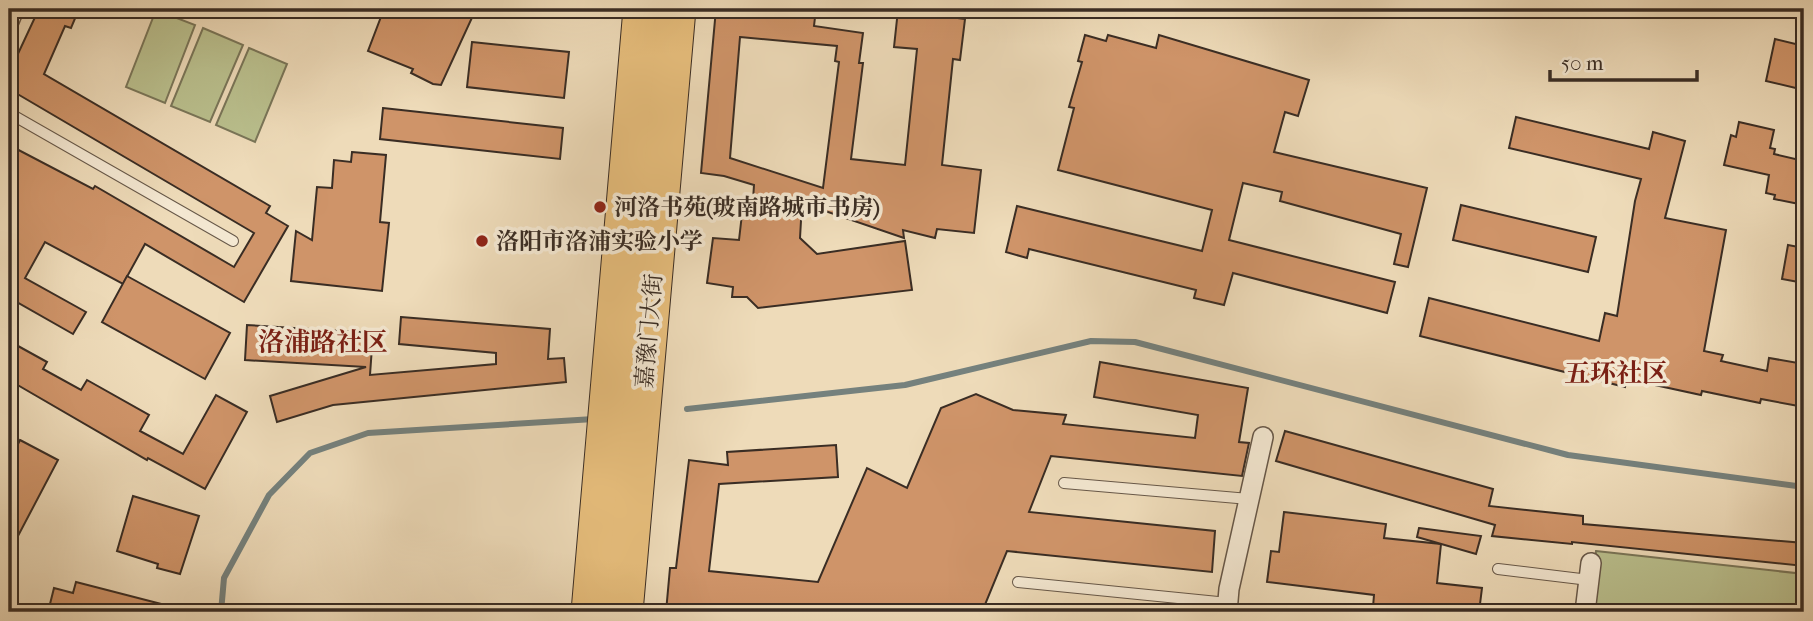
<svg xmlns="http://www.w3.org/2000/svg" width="1813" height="621" font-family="'IM FELL French Canon','Noto Serif SC',serif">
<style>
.green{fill:#bac08e;stroke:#7a7659;stroke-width:2}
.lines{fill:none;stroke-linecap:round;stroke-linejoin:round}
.stream{stroke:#75817d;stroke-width:6}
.building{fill:#cf9469;stroke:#3a2d24;stroke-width:2;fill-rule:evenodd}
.lane-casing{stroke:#675849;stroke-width:12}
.street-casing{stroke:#675849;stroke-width:22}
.highway-casing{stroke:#3a2d24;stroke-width:39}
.lane{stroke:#f4e8d2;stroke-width:10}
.street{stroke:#f4e8d2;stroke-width:19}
.highway{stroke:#e7be7c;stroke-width:37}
.poi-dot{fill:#8f2418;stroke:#f4e8d2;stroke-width:2.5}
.labels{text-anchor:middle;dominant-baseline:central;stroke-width:7;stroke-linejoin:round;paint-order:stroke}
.poi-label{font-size:23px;font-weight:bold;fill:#3a2d24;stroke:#f4e8d2;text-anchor:start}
.street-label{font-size:23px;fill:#3a2d24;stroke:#f4e8d2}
.quarter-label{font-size:26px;font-weight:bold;fill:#7a1f14;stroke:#f4e8d2}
</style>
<rect width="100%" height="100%" fill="#eedbb9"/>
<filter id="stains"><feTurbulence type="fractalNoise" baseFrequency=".00286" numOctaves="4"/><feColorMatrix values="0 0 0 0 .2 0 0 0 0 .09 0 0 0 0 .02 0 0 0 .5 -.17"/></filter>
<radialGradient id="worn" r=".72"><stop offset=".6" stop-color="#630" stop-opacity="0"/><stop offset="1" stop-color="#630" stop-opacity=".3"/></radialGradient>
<g class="green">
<polygon points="156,10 195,25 165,103 126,87"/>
<polygon points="203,28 243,45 210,122 171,106"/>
<polygon points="249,48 287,64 255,142 216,125"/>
<polygon points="1596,551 1804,574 1800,612 1589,612"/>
</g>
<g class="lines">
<g class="stream">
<polyline points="687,409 905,385 1091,341 1135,342 1568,455 1804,487"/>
<polyline points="221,612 224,578 269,495 310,453 368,433 594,419"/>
</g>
</g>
<g class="building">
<polygon points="27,9 79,9 71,28 65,26 44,74 270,206 266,213 288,226 244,302 145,244 123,284 45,242 25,278 86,312 73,334 13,300 9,308 9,145 93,189 95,186 234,267 254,233 9,89 9,73 37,13"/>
<polygon points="384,9 476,9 441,85 433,84 411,73 413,69 368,51"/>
<path d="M716 9H816L814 26 863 33 859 63H863L851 159 905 165 917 49 894 47 898 10 965 19 960 60 953 59 942 165 981 170 974 233 937 229 935 238 903 230 904 238 802 203 800 238 817 254 905 241 912 290 758 308 747 297H732L733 287 707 283 713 238 739 240 742 214 752 215 754 185 724 176 701 173ZM740 37 837 46 835 61 839 62 823 188 730 158Z"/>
<polygon points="1085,35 1106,41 1108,35 1156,48 1159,35 1309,80 1298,116 1285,112 1274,152 1427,188 1408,267 1394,264 1401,234 1280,201 1282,192 1243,183 1229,240 1395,282 1387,313 1233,273 1224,305 1194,298 1196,290 1029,249 1027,258 1006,252 1017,206 1202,251 1212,210 1058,170 1074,108 1069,107 1082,62 1078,61"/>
<polygon points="1775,39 1804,46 1804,90 1766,81"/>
<polygon points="472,42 569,52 564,98 467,87"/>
<polygon points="383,108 563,128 560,159 380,139"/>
<polygon points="1516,117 1649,149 1653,132 1685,141 1665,218 1726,230 1704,351 1723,355 1721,361 1767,371 1769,358 1804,364 1804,407 1761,399 1760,403 1702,391 1701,395 1627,379 1625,387 1420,336 1429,298 1599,341 1605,313 1617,316 1635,201 1641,179 1509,148"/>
<polygon points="1739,122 1774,130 1770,148 1775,149 1774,154 1804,161 1804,205 1774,199 1775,195 1766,193 1769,175 1724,165 1731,135 1736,137"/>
<polygon points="352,152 386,155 380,222 389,223 382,291 291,281 296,231 312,240 317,187 332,188 334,160 351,162"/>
<polygon points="1461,205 1596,237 1588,272 1453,240"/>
<polygon points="1788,245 1804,248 1804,283 1782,279"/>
<polygon points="127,276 230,333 205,379 102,322"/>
<polygon points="401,317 550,329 548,359 564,358 566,382 333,405 277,422 270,396 366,367 245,360 247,325 373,333 370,375 496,364 496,353 399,344"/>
<polygon points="9,341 47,362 43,369 81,390 87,380 149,415 140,431 183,454 216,395 247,412 205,489 148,458 147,460 9,380"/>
<polygon points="1100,362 1248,388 1239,442 1249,443 1242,476 1051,456 1029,512 1215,531 1212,572 1007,551 982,612 782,612 782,609 731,604 730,612 666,612 670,568 676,568 689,460 728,465 727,452 836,445 838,477 719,484 709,571 818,582 867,468 907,488 941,408 976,394 1013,410 1066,415 1063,424 1195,438 1198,415 1094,397"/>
<polygon points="1285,431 1493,489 1489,506 1583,516 1583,524 1804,543 1804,566 1572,542 1572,544 1492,536 1495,525 1276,461"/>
<polygon points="20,440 58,460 9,553 9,462"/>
<polygon points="133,496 199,516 180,574 157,568 158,564 117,551"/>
<polygon points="1284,512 1386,524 1384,538 1441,544 1437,583 1482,588 1479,612 1421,612 1373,607 1374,595 1267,582 1271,551 1279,552"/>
<polygon points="1419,528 1481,536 1476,554 1417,537"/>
<polygon points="76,582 173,607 172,612 48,612 54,588 73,593"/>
</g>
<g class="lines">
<g class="lane-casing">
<g id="lane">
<polyline points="9,113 233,241"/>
<polyline points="1064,483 1249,499"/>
<polyline points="1498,569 1589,580"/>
<polyline points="1018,582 1228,603"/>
</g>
</g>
<g class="street-casing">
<g id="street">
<polyline points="9,21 14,9"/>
<polyline points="1227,612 1229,589 1263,437"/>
<polyline points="1585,612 1591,563"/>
</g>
</g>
<g class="highway-casing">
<g id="highway">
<polyline points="590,612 642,9"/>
<polyline points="624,612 677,9"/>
</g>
</g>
<use href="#lane" class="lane"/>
<use href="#street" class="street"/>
<use href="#highway" class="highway"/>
</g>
<g class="poi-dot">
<circle cx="600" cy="207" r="7"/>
<circle cx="482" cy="241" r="7"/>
</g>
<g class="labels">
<g class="poi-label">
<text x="614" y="207">河洛书苑(玻南路城市书房)</text>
<text x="496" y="241">洛阳市洛浦实验小学</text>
</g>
<g class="street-label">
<text transform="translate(649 331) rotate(-85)">嘉豫门大街</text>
</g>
<g class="quarter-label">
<text x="323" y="342">洛浦路社区</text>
<text x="1616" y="373">五环社区</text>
</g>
</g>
<rect width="1813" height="621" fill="none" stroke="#eedbb9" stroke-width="35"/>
<rect x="10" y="10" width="1792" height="600" fill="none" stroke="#3a2d24" stroke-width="3.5"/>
<rect x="18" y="18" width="1778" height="586" fill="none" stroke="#3a2d24" stroke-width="2"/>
<path d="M1550 70v10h147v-10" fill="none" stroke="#3a2d24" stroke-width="3.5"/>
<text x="1561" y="70" font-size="21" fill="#3a2d24" stroke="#f4e8d2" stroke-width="5" paint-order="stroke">50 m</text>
<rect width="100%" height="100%" filter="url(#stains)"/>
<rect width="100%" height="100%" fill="url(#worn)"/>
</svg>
